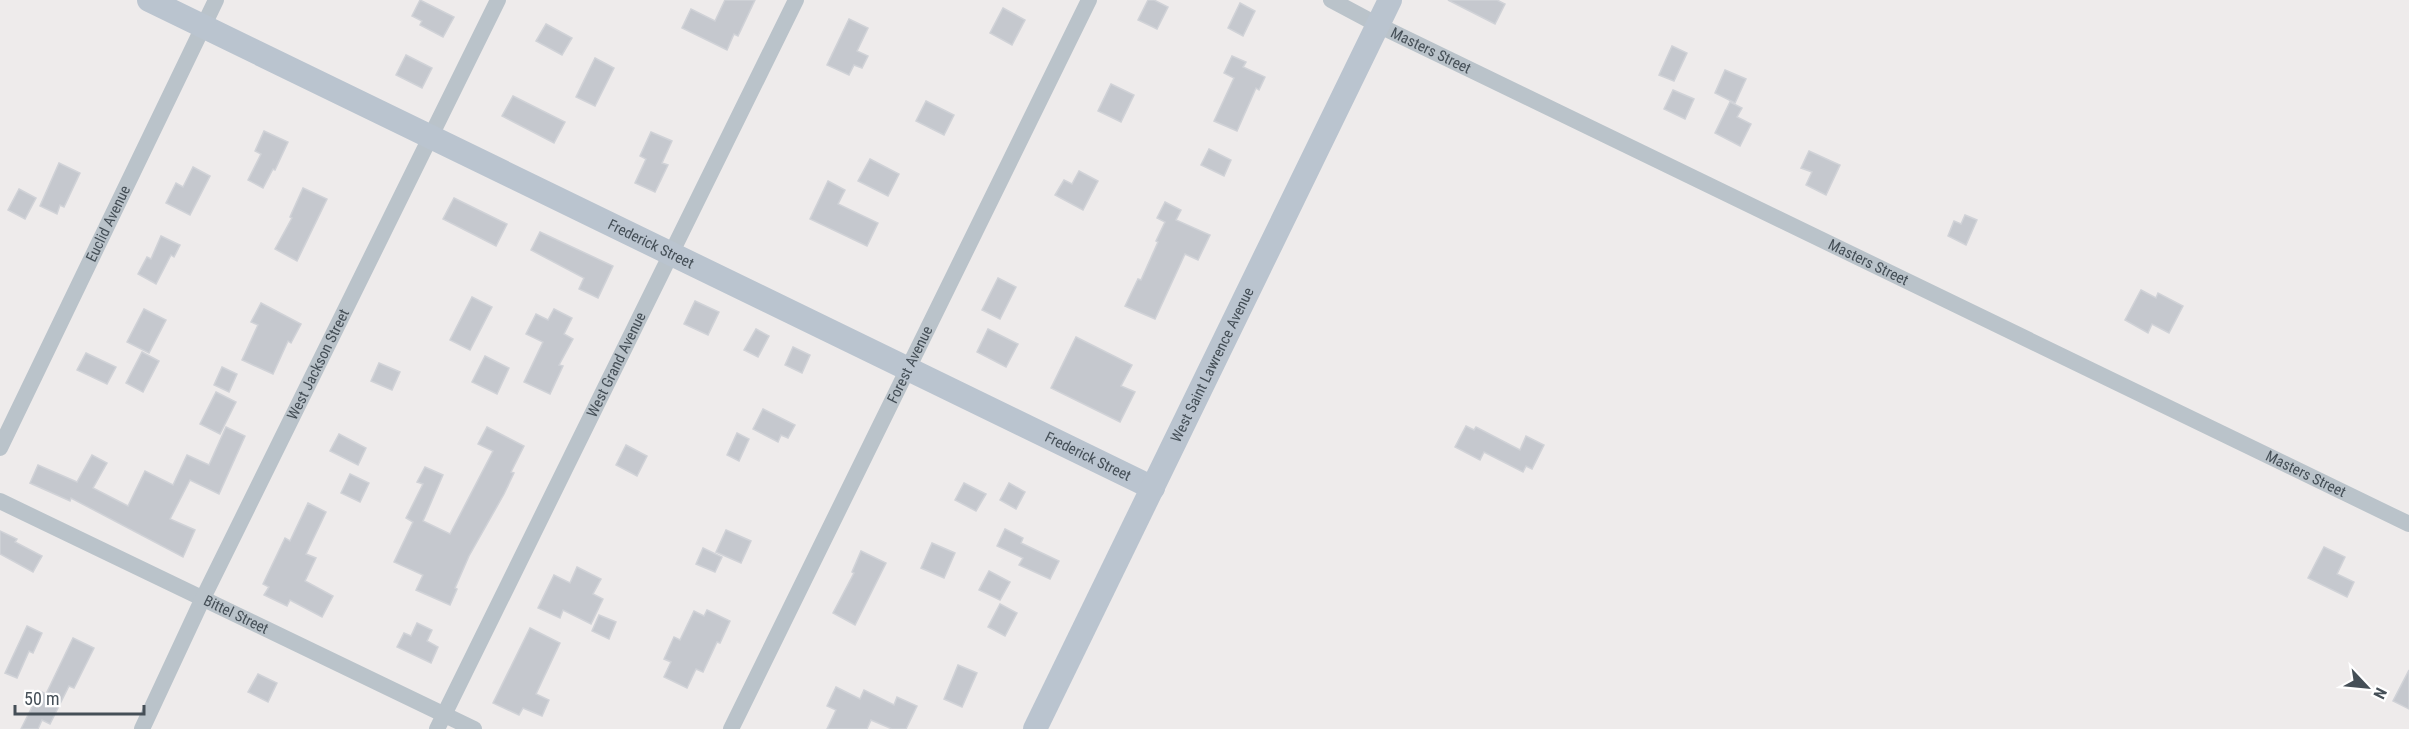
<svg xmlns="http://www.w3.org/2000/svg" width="2409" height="729" font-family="'Roboto Condensed',sans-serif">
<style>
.building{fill:#c5c8ce;stroke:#d0d2d7;stroke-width:1.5}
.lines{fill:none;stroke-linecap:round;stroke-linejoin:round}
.street{stroke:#bac3ca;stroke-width:16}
.secondary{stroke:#bac4cf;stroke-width:24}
.labels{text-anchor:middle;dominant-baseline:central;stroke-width:5;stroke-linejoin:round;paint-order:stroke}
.street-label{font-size:15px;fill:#454f57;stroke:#fff}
</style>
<rect width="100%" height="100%" fill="#eeebeb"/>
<g class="building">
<polygon points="420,0 454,17 443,37 420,25 422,21 412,16"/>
<polygon points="725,0 755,0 738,36 734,34 727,50 682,28 691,9 715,21"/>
<polygon points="1148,0 1154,0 1168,7 1157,29 1138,20"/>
<polygon points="1448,0 1497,0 1505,4 1495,24"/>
<polygon points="1240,3 1255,11 1243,36 1228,28"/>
<polygon points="1003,8 1025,20 1012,45 990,33"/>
<polygon points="849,19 868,28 857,51 868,56 862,68 854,65 849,75 827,65"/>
<polygon points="546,24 572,38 562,55 536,41"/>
<polygon points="1672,46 1687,53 1674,81 1659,75"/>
<polygon points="406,55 432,68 422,88 396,75"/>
<polygon points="1232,56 1246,62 1243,67 1265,77 1259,90 1256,88 1237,131 1214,121 1234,78 1224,73"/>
<polygon points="595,58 614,68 595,106 576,97"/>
<polygon points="1725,70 1746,79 1735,103 1715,93"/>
<polygon points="1111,84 1134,95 1121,122 1098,111"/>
<polygon points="1673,90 1694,99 1685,119 1664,109"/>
<polygon points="513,96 565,122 554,143 502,116"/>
<polygon points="926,101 954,115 944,135 916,121"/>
<polygon points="1730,102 1742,108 1737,117 1751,124 1740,146 1715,133"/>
<polygon points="264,131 288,142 275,170 273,169 263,188 248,180 261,154 255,151"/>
<polygon points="651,132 672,141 662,163 668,165 655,192 635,183 646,159 640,156"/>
<polygon points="1209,149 1231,160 1224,176 1201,165"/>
<polygon points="1809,151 1840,165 1826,195 1806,185 1812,172 1801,168"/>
<polygon points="870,159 899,174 888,196 858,181"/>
<polygon points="59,163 80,173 64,207 60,205 57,214 40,206"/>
<polygon points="193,167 210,176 190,215 166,203 176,183 183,187"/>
<polygon points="1079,171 1098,181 1083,210 1055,195 1064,180 1072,184"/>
<polygon points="828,181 845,190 838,204 878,223 867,246 810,219"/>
<polygon points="303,188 327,199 297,261 275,249 292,218 290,217"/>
<polygon points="19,189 36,198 25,219 8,210"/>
<polygon points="454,198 507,224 496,246 443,219"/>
<polygon points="1165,202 1181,210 1176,220 1210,235 1198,260 1185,254 1155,319 1125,306 1138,279 1141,280 1158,242 1156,241 1165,222 1157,218"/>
<polygon points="1965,215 1977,220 1966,245 1948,236 1954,221 1961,224"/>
<polygon points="540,232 613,266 598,298 579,289 584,278 531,250"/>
<polygon points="161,236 180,245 174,257 171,255 156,284 138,274 147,257 151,259"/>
<polygon points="998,278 1016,287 1000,319 982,310"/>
<polygon points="2141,290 2156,298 2158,293 2183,306 2169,333 2152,324 2148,333 2125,320"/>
<polygon points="472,297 492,307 470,350 450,340"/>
<polygon points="695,301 719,312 708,335 684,324"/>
<polygon points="261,303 301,324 291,343 288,341 273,374 242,360 258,325 251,322"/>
<polygon points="144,309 166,320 149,353 127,342"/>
<polygon points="554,309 572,318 564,334 573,339 559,365 563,366 550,394 524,382 543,342 526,334 536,314 548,320"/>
<polygon points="756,329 769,336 758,357 744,350"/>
<polygon points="988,329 1018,344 1006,367 977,352"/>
<polygon points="1076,337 1132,365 1121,386 1135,392 1120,422 1051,388"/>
<polygon points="793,347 810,355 802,373 785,365"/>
<polygon points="142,352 159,361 143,392 126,383"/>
<polygon points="86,353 116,367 107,384 77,370"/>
<polygon points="485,356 509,368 497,394 472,382"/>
<polygon points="379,363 400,372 392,390 371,381"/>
<polygon points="222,367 237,374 229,392 214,385"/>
<polygon points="216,392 236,402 220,434 200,424"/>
<polygon points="763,409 795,425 788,438 781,435 778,442 753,429"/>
<polygon points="1466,426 1474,430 1476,427 1520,450 1526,436 1544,445 1532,469 1526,466 1523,472 1484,452 1480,460 1455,447"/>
<polygon points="226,427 245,436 219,494 190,480 170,519 195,530 183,557 71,498 70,501 30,483 38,465 77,482 92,455 107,463 93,488 128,506 145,471 173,485 187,455 209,465"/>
<polygon points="487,427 524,446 511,472 514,473 504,494 469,556 455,588 457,589 450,605 416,590 423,575 394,562 413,522 406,518 423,484 417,482 425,467 443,475 423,521 450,534 493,451 478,444"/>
<polygon points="737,433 749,439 739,461 727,455"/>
<polygon points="339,434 366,448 358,465 330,451"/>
<polygon points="626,445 647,456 637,476 616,465"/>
<polygon points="350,474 369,483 360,502 341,493"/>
<polygon points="964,483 986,494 976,511 955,500"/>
<polygon points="1009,483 1025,492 1016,509 1000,500"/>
<polygon points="308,503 326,512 306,554 316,558 305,581 333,596 322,617 290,600 287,606 264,595 269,587 263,584 285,538 290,541"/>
<polygon points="1005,529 1023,538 1021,543 1059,561 1050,579 1019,565 1023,558 997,546"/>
<polygon points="726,530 751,541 741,563 716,552"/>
<polygon points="0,531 17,539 15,542 42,556 33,572 0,554"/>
<polygon points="932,543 955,553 944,578 921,568"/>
<polygon points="2324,547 2345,557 2337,574 2354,582 2347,597 2308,578"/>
<polygon points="703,548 722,557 715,572 696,564"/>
<polygon points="861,551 886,563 855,625 833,613 854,573 852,572"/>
<polygon points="577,567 601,579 593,594 603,599 591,624 563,610 560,618 538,608 554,575 570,583"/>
<polygon points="989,571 1010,582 1000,600 979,590"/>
<polygon points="1000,604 1017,613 1005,636 988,627"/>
<polygon points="707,610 730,621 720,643 717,642 703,672 696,669 687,688 664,677 671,662 664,659 674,637 680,640 694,611 704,616"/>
<polygon points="599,615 616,622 609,639 592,631"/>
<polygon points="417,623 432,630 427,641 438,647 431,663 397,647 404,633 411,636"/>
<polygon points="27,626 42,633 33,653 29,651 17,678 5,673"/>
<polygon points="530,628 560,643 536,694 549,700 542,716 523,708 519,715 493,703"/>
<polygon points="73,638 94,648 74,688 69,686 50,724 42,720 38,729 21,729 40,691 46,694"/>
<polygon points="958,665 977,673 962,707 944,699"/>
<polygon points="2409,670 2409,709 2393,701"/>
<polygon points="258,674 277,683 268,702 248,692"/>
<polygon points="836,687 860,699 864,690 894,705 897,697 917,706 906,729 892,729 871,720 867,729 827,729 836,710 827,706"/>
</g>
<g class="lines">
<g class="street">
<path id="s1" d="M1331 0 1378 25 2409 524"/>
<path id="s2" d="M0 448 216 0"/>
<path id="s3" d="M0 501 474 729"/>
<path id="s4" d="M142 729 203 598 498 0"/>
<path id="s5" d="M437 729 796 0"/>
<path id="s6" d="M731 729 1089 0"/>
</g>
<g class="secondary">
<path id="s7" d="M149 0 1153 488"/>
<path id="s8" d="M1035 729 1390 0"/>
</g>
</g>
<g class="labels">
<g class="street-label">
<text stroke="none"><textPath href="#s1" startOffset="112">Masters Street</textPath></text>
<text stroke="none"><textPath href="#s2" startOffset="249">Euclid Avenue</textPath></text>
<text stroke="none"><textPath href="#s7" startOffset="558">Frederick Street</textPath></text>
<text stroke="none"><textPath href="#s1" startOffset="598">Masters Street</textPath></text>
<text stroke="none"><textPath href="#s4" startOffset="405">West Jackson Street</textPath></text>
<text stroke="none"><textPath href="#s6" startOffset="406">Forest Avenue</textPath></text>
<text stroke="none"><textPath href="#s5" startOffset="406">West Grand Avenue</textPath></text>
<text stroke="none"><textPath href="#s8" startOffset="405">West Saint Lawrence Avenue</textPath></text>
<text stroke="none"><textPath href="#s7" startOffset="1044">Frederick Street</textPath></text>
<text stroke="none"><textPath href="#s1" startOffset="1084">Masters Street</textPath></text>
<text stroke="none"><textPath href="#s3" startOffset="262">Bittel Street</textPath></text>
</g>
</g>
<g transform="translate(2367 687) rotate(116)" stroke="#ffffff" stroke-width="4.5" paint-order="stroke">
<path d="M0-4.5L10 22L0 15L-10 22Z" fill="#454f57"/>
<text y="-9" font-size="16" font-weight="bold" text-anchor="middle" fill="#454f57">N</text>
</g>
<path d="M15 705v9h129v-9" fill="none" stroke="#454f57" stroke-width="3"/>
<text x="24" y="705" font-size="18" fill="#454f57" stroke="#ffffff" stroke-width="4.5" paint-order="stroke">50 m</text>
</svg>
